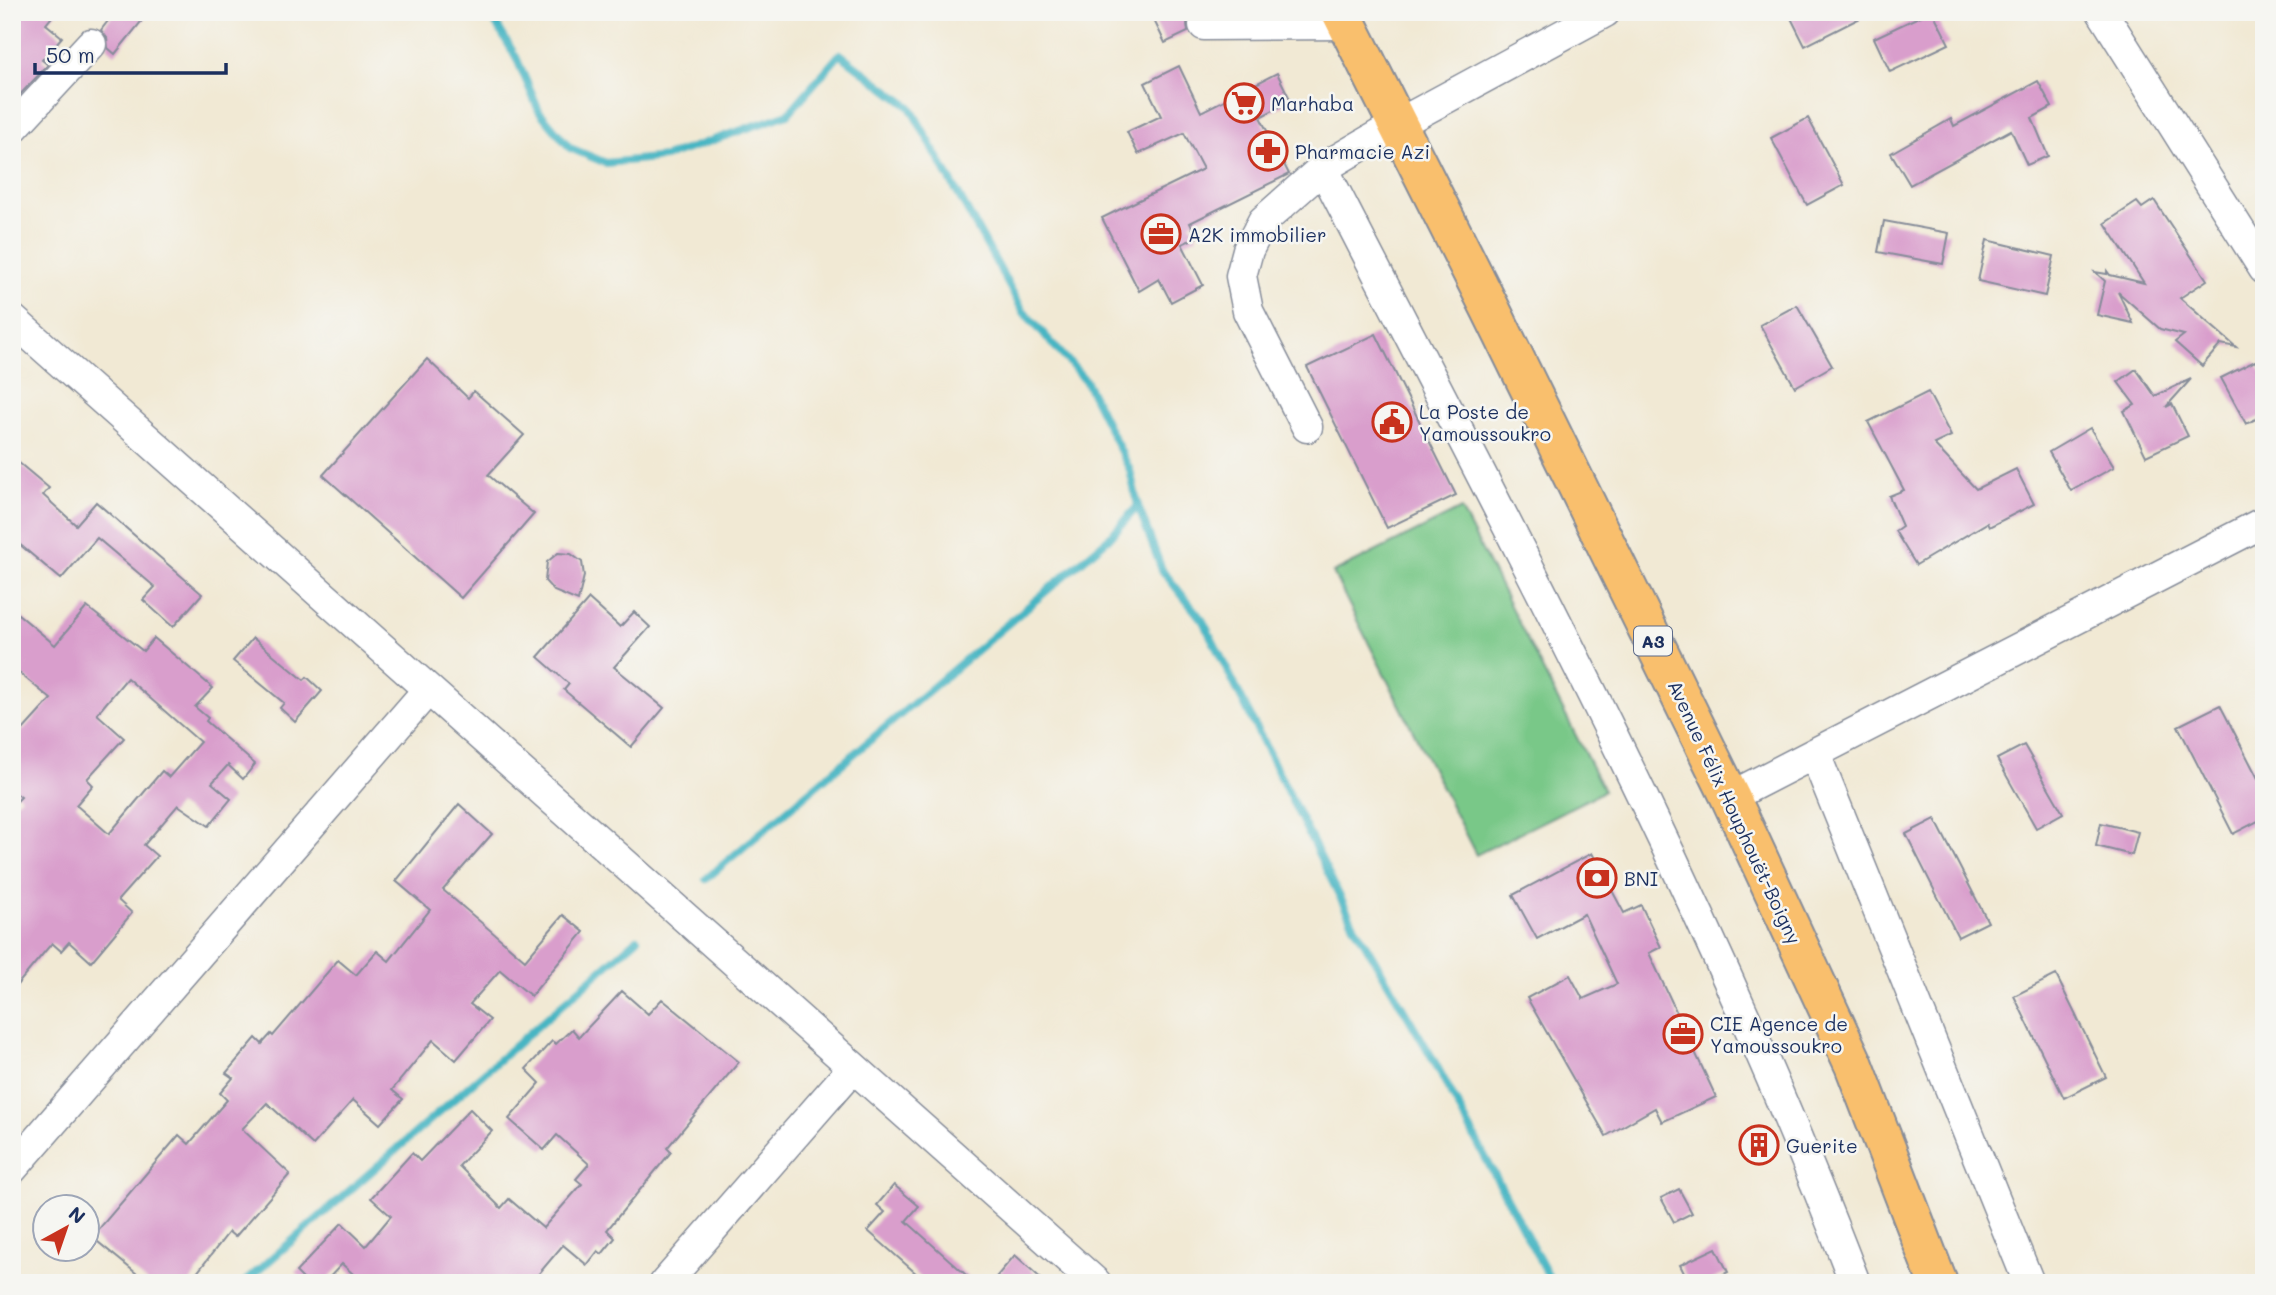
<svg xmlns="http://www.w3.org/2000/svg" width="2276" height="1295" font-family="Mali,sans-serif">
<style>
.green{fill:#79c888;stroke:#4a7c73;stroke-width:2}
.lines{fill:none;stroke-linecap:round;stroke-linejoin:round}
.stream{stroke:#47b5c3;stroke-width:8}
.building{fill:#d99ecc;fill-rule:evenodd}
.minor-casing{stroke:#868c99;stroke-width:33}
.highway-casing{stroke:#868c99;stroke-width:42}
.minor{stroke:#fff;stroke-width:30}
.highway{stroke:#f9bf6d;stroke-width:38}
.labels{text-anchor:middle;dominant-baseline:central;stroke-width:5;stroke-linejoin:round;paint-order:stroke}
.shield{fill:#f6f6f2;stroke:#5d6b8a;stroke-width:2}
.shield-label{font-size:18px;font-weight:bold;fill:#1b2f5e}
.poi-label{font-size:19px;fill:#1b2f5e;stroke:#f6f6f2;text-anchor:start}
.street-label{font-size:19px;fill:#1b2f5e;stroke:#f6f6f2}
</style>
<rect width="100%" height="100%" fill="#f6f6f2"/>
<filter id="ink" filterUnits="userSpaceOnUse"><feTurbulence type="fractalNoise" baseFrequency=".0143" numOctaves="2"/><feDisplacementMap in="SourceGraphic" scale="14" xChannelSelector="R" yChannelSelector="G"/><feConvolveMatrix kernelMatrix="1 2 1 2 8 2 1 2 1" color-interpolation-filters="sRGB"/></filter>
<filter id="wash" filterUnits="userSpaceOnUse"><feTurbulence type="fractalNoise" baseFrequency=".00686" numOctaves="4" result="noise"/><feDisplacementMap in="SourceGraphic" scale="28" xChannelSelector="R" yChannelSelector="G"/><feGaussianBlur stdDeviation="1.57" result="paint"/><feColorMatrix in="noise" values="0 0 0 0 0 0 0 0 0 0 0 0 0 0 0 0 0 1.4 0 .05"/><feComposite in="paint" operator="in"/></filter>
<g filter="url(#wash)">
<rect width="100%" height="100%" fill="#f1e9d4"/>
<polygon class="green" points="1461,509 1604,791 1476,855 1333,573"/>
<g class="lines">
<g class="stream">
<polyline points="489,12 516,57 539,111 570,148 606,163 665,157 788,114 840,54 910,107 1023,311 1085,380 1130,470 1138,506 1162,570 1203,621 1353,923 1433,1059 1552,1283"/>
<polyline points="706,879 1108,539 1138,506"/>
<polyline points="244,1283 637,939"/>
</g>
</g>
<g id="blocks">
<g class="building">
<polygon points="12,12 56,12 46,24 62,37 42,60 48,65 12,103"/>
<polygon points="115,12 149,12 115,54 108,48 107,38 101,30"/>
<polygon points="1150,12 1193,12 1187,24 1188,32 1165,43"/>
<polygon points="1788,12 1872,12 1805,46"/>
<polygon points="1929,12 1933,12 1949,44 1890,72 1874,38"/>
<polygon points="1179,66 1201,112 1277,73 1291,101 1260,117 1289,174 1190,223 1197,237 1182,244 1203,285 1171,302 1159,279 1139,291 1102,218 1203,169 1184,133 1138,154 1127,132 1161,116 1145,83"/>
<polygon points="2038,81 2052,107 2032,118 2048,156 2027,165 2011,130 1910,185 1891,153 1951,119 1954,126"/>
<polygon points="1808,118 1844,185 1807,205 1771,138"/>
<polygon points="2154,200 2207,280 2180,298 2236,347 2221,344 2202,366 2175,342 2184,335 2160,329 2118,292 2133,323 2097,315 2105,281 2095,272 2107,274 2107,271 2110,275 2144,283 2105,223 2137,202 2142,208"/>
<polygon points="1884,221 1949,233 1943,264 1878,252"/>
<polygon points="1987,240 2054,256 2045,296 1978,281"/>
<polygon points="1797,305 1832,366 1795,387 1760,325"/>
<polygon points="1376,334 1456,495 1387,528 1307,367"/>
<polygon points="427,359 468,398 474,391 524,435 488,475 534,514 461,598 323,475"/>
<polygon points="2255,361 2264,376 2264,415 2246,424 2221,378"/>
<polygon points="2136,369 2155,396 2191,379 2166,407 2172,404 2188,436 2146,456 2124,411 2135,405 2118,382"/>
<polygon points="1928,392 1951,436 1934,444 1976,489 2016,469 2034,504 1989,527 1987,523 1916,565 1895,531 1902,526 1889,496 1904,490 1868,422"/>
<polygon points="2090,428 2114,467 2071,491 2049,452"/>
<polygon points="12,457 49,488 43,495 76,525 96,502 202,594 173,627 143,600 155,587 97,538 61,579 12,538"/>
<polygon points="558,553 571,554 582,562 584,576 578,601 554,591 545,581 547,562"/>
<polygon points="589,599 620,627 634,612 650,627 614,667 664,708 631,747 564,690 569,684 538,657"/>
<path d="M87 607 143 651 154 638 213 688 195 707 208 718 206 721 255 764 243 779 228 765 212 783 231 799 209 826 178 805 144 845 157 856 118 900 132 913 91 962 69 942 61 951 52 943 12 991V806L21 797 12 790V742L51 699 12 667V609L55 645ZM127 678 200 742 169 777 162 771 109 834 76 805 93 785 87 779 124 738 97 714Z"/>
<polygon points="253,638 304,680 307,677 322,691 295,722 280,708 284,703 233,661"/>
<polygon points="2220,705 2264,790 2264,818 2233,834 2178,726"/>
<polygon points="2024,745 2063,813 2036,828 1997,759"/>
<polygon points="459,804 492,834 443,890 525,960 563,915 584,932 531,996 500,970 470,1004 490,1020 456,1060 433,1040 392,1090 403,1099 380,1124 353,1100 313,1145 267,1103 242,1129 290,1174 235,1237 229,1232 189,1283 148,1283 92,1237 179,1135 189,1144 227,1100 220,1093 233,1078 226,1073 256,1038 262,1044 271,1034 273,1036 338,960 356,975 377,951 389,961 430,910 396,881"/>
<polygon points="1935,819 1988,922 1958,937 1906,834"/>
<polygon points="2101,823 2138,832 2132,855 2096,846"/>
<polygon points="1592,853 1624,913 1641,905 1661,947 1649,953 1716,1097 1662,1122 1655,1108 1606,1136 1527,998 1570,975 1583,999 1617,984 1584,914 1537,939 1513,895"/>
<polygon points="2056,975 2106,1077 2064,1098 2014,996"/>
<polygon points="622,991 648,1014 662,999 739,1062 667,1148 671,1152 607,1230 615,1238 602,1254 598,1251 587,1265 563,1245 531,1283 363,1283 342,1264 324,1283 307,1283 296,1272 342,1223 366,1246 391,1216 371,1198 412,1153 420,1161 470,1109 492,1131 459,1166 501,1208 509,1199 543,1228 582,1184 576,1179 589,1164 557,1135 544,1150 509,1119 540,1083 526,1069 552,1041 556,1044 572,1029 579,1037"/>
<polygon points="894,1185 919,1206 906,1221 975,1283 927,1283 868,1231 885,1212 877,1205"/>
<polygon points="1679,1189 1692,1213 1674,1222 1661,1198"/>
<polygon points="1716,1248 1728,1272 1706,1283 1689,1283 1680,1265"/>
<polygon points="1015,1255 1046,1283 991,1283"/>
</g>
</g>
</g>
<g filter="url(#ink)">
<use href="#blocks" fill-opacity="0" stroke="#868c99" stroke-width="2"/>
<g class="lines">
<g class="minor-casing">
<g id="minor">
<polyline points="2102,12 2264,269"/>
<polyline points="1204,25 1347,24 1351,12"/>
<polyline points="12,129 91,44"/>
<path d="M1323 168C1511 534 1708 898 1855 1283"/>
<polyline points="12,319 1096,1283"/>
<polyline points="1307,427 1248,311 1241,276 1248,250 1263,221 1323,168 1398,124 1605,12"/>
<polyline points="1815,754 2029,1283"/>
<polyline points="1730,797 2264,522"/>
<polyline points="12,1169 427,691"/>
<polyline points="665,1283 852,1069"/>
</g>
</g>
<g class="highway-casing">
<polyline id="highway" points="1341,12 1490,308 1730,797 1854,1065 1938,1283"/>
</g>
<use href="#minor" class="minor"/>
<use href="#highway" class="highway"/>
</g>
</g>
<defs>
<g id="supermarket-ring" transform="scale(2.0125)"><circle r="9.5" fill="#f6f6f2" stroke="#c8321e" stroke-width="1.5"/><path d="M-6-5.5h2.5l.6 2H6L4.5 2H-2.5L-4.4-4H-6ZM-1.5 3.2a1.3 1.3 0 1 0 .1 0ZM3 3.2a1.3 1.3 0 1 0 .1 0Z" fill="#c8321e"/></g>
<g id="pharmacy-ring" transform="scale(2.0125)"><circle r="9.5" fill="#f6f6f2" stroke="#c8321e" stroke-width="1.5"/><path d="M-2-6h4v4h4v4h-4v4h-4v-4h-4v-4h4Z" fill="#c8321e"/></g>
<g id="office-ring" transform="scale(2.0125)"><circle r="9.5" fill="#f6f6f2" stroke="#c8321e" stroke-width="1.5"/><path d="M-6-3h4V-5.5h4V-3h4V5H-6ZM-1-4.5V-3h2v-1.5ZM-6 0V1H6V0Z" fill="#c8321e"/></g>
<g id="civic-ring" transform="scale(2.0125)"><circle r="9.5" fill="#f6f6f2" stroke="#c8321e" stroke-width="1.5"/><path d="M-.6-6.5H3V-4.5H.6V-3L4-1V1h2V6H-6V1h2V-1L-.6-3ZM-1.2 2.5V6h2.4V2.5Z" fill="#c8321e"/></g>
<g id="bank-ring" transform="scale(2.0125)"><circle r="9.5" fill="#f6f6f2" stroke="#c8321e" stroke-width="1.5"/><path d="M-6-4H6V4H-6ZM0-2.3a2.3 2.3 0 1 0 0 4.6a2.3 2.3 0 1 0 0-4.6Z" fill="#c8321e"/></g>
<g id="building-ring" transform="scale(2.0125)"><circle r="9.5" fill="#f6f6f2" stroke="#c8321e" stroke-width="1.5"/><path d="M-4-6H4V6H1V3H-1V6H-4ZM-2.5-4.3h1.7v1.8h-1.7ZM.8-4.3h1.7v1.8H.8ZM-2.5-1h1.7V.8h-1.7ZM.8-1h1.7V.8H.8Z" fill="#c8321e"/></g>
</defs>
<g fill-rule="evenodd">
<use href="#supermarket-ring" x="1244" y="103"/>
<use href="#pharmacy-ring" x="1268" y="151"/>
<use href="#office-ring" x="1161" y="234"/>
<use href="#civic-ring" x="1392" y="422"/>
<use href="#bank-ring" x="1597" y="878"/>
<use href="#office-ring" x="1683" y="1034"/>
<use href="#building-ring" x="1759" y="1145"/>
</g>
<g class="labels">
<rect class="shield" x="1634" y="626.5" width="38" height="29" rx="5"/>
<g class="shield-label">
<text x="1653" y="641">A3</text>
</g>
<g class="poi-label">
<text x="1271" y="103">Marhaba</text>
<text x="1295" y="151">Pharmacie Azi</text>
<text x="1188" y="234">A2K immobilier</text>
<text x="1419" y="411">La Poste de<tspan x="1419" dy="22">Yamoussoukro</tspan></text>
<text x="1624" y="878">BNI</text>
<text x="1710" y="1023">CIE Agence de<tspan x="1710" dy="22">Yamoussoukro</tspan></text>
<text x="1786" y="1145">Guerite</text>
</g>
<g class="street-label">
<text transform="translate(1735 812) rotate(65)">Avenue Félix Houphouët-Boigny</text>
</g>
</g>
<rect width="2276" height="1295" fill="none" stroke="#f6f6f2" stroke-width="42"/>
<g transform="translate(66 1228) rotate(40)"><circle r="33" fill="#f6f6f2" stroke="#9ea6b7" stroke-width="2"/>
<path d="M0-5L12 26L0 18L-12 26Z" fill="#c8321e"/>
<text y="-10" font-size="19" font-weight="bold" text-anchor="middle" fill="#1b2f5e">N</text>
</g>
<path d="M35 63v10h191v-10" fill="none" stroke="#1b2f5e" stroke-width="3.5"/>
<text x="46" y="63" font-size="21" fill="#1b2f5e" stroke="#f6f6f2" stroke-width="5" paint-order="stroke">50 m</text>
</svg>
